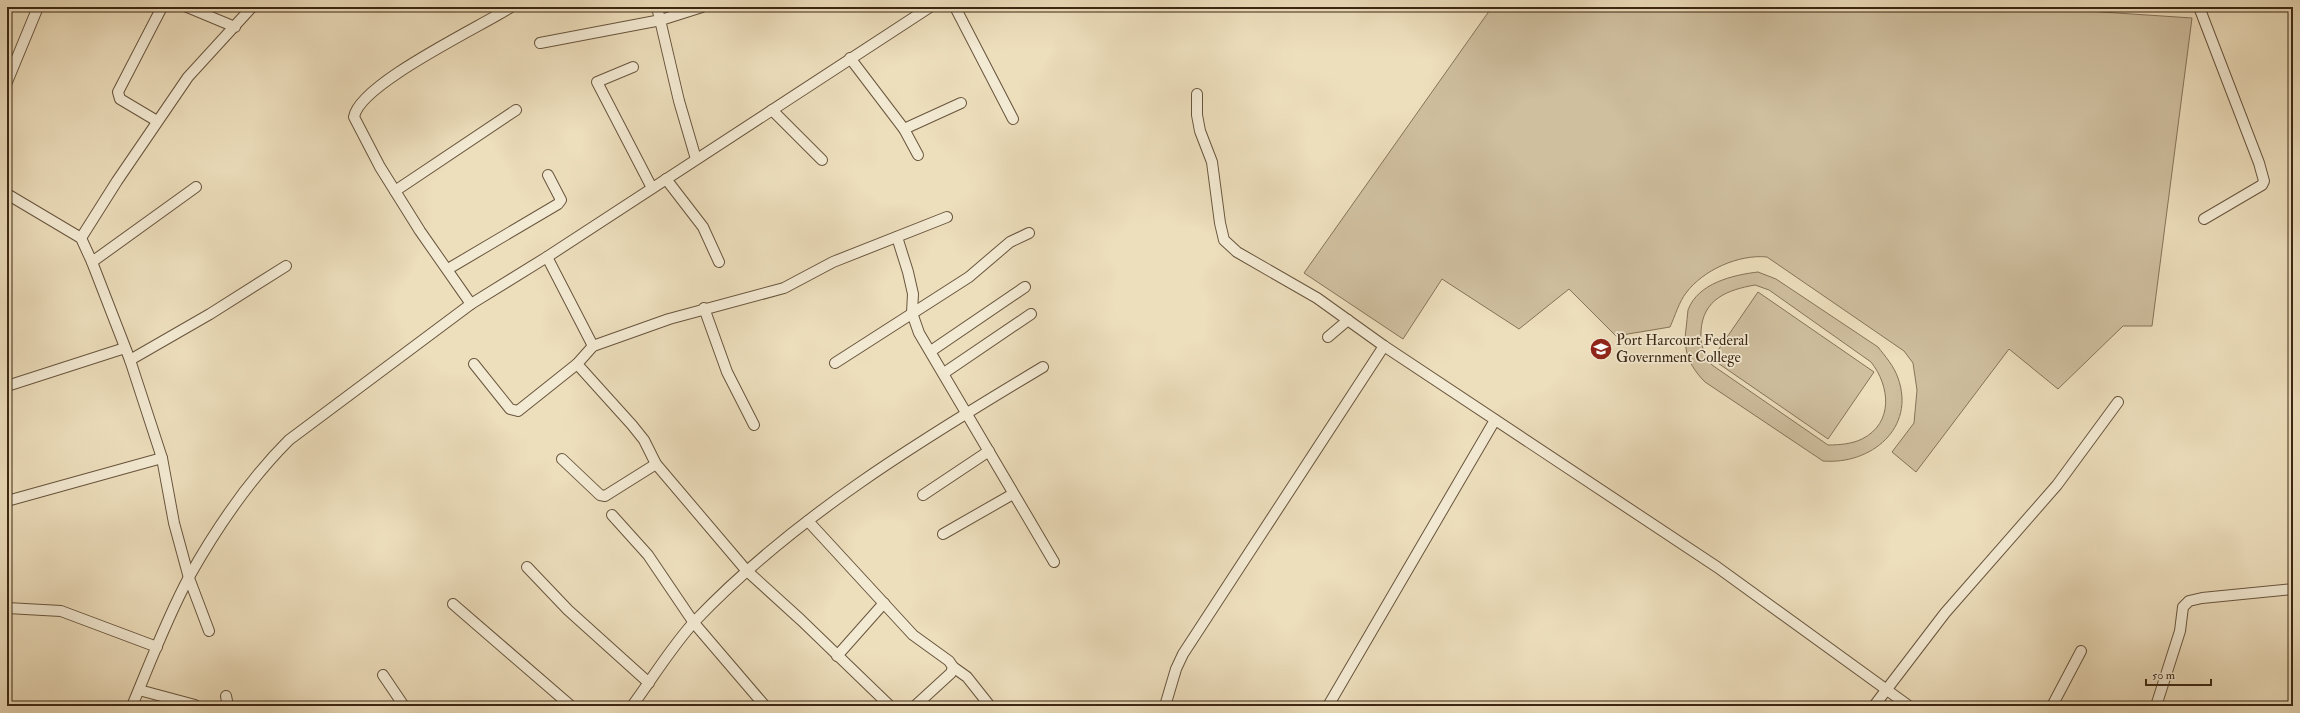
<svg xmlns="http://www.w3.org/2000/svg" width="2300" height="713" font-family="'IM FELL Double Pica',serif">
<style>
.green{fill:#cfbf9f;stroke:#867359;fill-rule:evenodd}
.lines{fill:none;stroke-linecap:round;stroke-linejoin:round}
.minor-casing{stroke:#68553d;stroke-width:12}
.minor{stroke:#f3ead3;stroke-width:10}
.labels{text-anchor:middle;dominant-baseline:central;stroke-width:3.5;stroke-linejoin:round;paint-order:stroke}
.poi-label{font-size:15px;fill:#3c2713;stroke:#f3ead3;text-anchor:start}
</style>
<rect width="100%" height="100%" fill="#eddebc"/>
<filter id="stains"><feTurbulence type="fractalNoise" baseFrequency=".005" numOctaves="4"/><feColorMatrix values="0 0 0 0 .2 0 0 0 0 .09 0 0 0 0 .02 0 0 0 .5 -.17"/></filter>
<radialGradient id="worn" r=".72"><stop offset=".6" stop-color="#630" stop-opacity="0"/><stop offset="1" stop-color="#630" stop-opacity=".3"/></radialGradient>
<g class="green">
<path d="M1492 7H2027L2192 18 2152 326H2123L2058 389 2009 349 1916 472 1892 452 1914 423 1917 390 1913 363 1904 351 1767 257C1739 254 1703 270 1686 293 1679 302 1675 316 1670 327L1616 336 1569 289 1519 329 1442 279 1403 339 1304 273Z"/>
<path d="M1758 272 1776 279 1878 347C1885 356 1894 366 1898 378 1916 428 1871 465 1823 461L1705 382C1689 366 1683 350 1686 329 1687 323 1687 316 1688 310 1698 283 1733 275 1758 272ZM1755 285 1769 290 1871 362C1890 386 1894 423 1862 439 1852 444 1839 445 1828 445L1712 365C1704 355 1700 344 1701 331 1703 299 1727 290 1755 285Z"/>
<polygon points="1758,292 1874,372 1828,439 1712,359"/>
</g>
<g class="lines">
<g class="minor-casing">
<g id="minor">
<polyline points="187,7 235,27"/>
<polyline points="657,7 679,101 696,159"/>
<polyline points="955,7 1013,119"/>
<polyline points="2199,7 2259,163 2264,181 2262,185 2204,219"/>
<polyline points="540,43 661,20 702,7"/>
<polyline points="850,58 904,129 918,155"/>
<polyline points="633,67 597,82 652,188"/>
<polyline points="7,82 38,7"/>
<polyline points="1197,94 1197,115 1200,131 1212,162 1220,223 1224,240 1237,252 1317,298 1384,346 1717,567 1909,706"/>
<polyline points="772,110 822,160"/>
<polyline points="157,121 120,99 118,92 162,7"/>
<polyline points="904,129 961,103"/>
<polyline points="666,179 703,227 719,262"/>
<polyline points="395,191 516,110"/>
<polyline points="7,194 81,238 92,262 130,360 162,458 174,523 189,578 209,631"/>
<polyline points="897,237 908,272 913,294 912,313 919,333 1054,562"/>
<polyline points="81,238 117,181 188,77 252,7"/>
<polyline points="547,257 593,346"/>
<polyline points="92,262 196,187"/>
<polyline points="448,269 558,204 561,200 548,175"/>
<path d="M471 304 420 231 380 167 354 117C359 84 480 27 511 7"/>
<polyline points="704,308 727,372 754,425"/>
<polyline points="1328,337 1348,320"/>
<polyline points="931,351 1025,287"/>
<polyline points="130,360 210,314 286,266"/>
<polyline points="835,363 969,277 1010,242 1029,233"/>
<polyline points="474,364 510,409 518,411 577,364 593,346 669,319 784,288 833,262 947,217"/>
<polyline points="577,364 632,425 644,440 656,464 746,570 801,620 890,706"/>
<polyline points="944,373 1031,314"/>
<polyline points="7,386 125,348"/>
<polyline points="562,459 600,495 605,496 656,464"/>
<polyline points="923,495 989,451"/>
<polyline points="7,501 162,458"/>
<polyline points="612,515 648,555 694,623 765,706"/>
<polyline points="808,521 913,635 949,661 953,667 951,673 915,706"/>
<polyline points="943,534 1013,494"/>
<polyline points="527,567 568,610 649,683"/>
<polyline points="453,604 571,706"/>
<polyline points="7,608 61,611 157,647"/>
<polyline points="837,656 884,603"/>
<polyline points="953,667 967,677 990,706"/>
<polyline points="383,675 404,706"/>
<polyline points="139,690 195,705"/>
<polyline points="226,696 228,706"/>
<path d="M132 706C150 663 167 618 189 577 217 527 249 480 289 440L471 304 547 257 930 7"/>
<path d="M632 706C652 679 672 646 695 621 794 517 921 440 1043 367"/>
<polyline points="1165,706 1176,669 1183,654 1384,346"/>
<polyline points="1328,706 1495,420"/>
<polyline points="1874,706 1945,613 2057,485 2118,402"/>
<polyline points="2052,706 2081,651"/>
<polyline points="2156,706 2180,631 2183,607 2189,601 2202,598 2293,589"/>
</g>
</g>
<use href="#minor" class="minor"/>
</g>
<defs>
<g id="university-disc" transform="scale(1.15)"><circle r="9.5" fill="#8f2418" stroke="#f3ead3"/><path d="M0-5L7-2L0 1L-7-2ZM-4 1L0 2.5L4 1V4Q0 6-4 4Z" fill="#fff"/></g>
</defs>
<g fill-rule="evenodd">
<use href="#university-disc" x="1601" y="349"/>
</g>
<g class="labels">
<g class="poi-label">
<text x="1616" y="340">Port Harcourt Federal<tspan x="1616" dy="17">Government College</tspan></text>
</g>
</g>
<rect width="2300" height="713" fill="none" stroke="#eddebc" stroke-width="24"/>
<rect x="8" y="8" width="2284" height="697" fill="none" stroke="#3c2713" stroke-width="2"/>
<rect x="12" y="12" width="2276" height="689" fill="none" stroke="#3c2713"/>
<path d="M2146 679v6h65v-6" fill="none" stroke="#3c2713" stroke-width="2"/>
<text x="2152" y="679" font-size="12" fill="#3c2713" stroke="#f3ead3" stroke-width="3" paint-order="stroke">50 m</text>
<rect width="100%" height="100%" filter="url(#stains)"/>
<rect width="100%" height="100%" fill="url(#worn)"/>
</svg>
